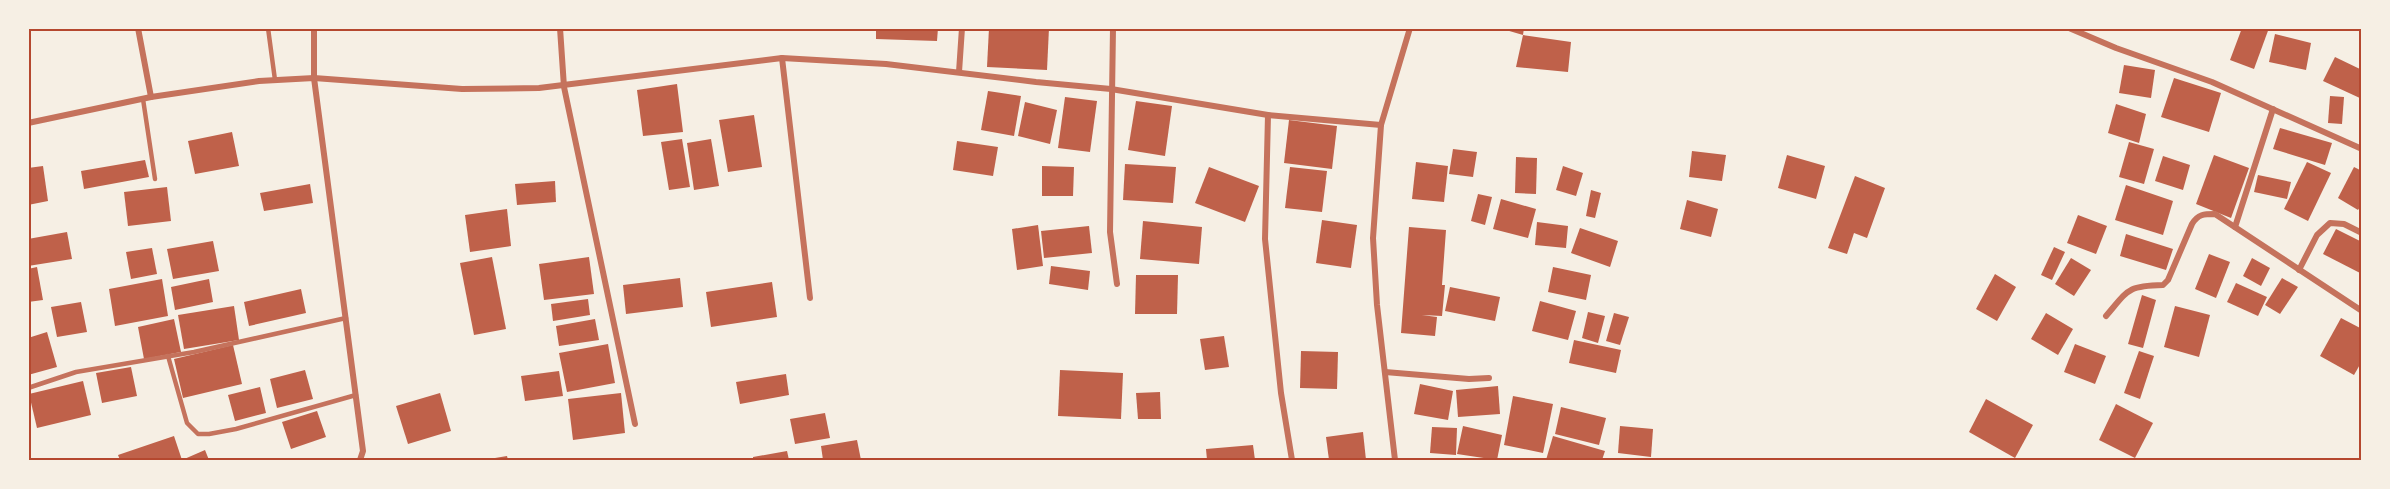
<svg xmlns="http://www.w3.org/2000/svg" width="2390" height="489" font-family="Helvetica,sans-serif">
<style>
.building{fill:#bf614a}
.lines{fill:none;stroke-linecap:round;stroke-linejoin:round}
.service{stroke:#c5725c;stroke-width:4.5}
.minor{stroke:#c5725c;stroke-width:6}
.neatline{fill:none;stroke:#b5482f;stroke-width:2}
</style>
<rect width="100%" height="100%" fill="#f6efe4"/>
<g class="building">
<polygon points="876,28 938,28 937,41 876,39"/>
<polygon points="989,28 1049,28 1047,70 987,67"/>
<polygon points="1499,28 1524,28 1523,35 1571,42 1568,72 1516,67 1523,35"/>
<polygon points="2242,28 2269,28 2254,69 2230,60"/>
<polygon points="2275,34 2311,43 2306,70 2269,62"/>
<polygon points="2335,57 2362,70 2362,99 2323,81"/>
<polygon points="2124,65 2155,70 2151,98 2119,93"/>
<polygon points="2174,78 2221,93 2209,132 2161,117"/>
<polygon points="677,84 683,132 643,136 637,90"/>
<polygon points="988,91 1021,96 1014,136 981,130"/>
<polygon points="2330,96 2344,97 2342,124 2328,123"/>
<polygon points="1065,97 1097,101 1090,152 1058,148"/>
<polygon points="1136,101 1172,106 1165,156 1128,150"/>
<polygon points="1025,102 1057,110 1050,144 1018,136"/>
<polygon points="2116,104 2146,114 2139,143 2108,133"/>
<polygon points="754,115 762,167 728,172 719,120"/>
<polygon points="1289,120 1337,126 1332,169 1284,163"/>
<polygon points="2280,128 2332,143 2325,165 2273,149"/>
<polygon points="232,132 239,166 195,174 188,141"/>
<polygon points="682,139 690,187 669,190 661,142"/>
<polygon points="711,139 719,186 694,190 687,143"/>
<polygon points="957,141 998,147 993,176 953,170"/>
<polygon points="2129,142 2154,149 2144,184 2119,177"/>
<polygon points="1453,149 1477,152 1473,177 1449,174"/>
<polygon points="1692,151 1726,155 1722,181 1689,177"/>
<polygon points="1787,155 1825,166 1816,199 1778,188"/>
<polygon points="2214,155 2249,168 2231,218 2196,204"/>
<polygon points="2163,156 2190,165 2183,190 2155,181"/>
<polygon points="1516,157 1537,158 1536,194 1515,193"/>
<polygon points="145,160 149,177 84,189 81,171"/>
<polygon points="1416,162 1448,166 1444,202 1412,199"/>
<polygon points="2307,162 2331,173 2308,221 2284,209"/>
<polygon points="1125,164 1176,167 1173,203 1123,200"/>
<polygon points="43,166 48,201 28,205 28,168"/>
<polygon points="1042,166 1074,167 1073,196 1042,196"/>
<polygon points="1563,166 1583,173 1576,196 1556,190"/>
<polygon points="1209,167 1259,186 1245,222 1195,203"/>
<polygon points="1290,167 1327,171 1322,212 1285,208"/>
<polygon points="2354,167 2362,171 2362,204 2358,210 2338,198"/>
<polygon points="2258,175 2291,182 2287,199 2254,192"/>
<polygon points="1855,176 1885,188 1867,238 1854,233 1847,254 1828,248"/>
<polygon points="555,181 556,202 517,205 515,184"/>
<polygon points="310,184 313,203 264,211 260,193"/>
<polygon points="2126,185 2173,201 2163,235 2115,220"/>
<polygon points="167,187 171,221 128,226 124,192"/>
<polygon points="1591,190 1601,193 1595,218 1586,216"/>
<polygon points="1478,194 1492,197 1485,225 1471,221"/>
<polygon points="1501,199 1536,209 1528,238 1493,229"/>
<polygon points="1687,200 1718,209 1711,237 1680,229"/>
<polygon points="507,209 511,246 470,252 465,215"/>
<polygon points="2078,215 2107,226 2096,254 2067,243"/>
<polygon points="1322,220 1357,225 1351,268 1316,263"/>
<polygon points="1143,221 1202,227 1199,264 1140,259"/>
<polygon points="1537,222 1568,226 1566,248 1535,245"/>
<polygon points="1038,225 1043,266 1017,270 1012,229"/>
<polygon points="1089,226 1092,253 1044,258 1041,231"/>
<polygon points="1409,227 1446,230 1442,285 1445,285 1442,316 1422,315 1437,317 1435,336 1401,333"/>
<polygon points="1580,228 1618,241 1610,267 1571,253"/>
<polygon points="2336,229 2362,242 2362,274 2323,254"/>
<polygon points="67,232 72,259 28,266 28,239"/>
<polygon points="2126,234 2173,249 2166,270 2120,256"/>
<polygon points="213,241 219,271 173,279 167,249"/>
<polygon points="2054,247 2065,252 2052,280 2041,275"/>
<polygon points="152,248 157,274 131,279 126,252"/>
<polygon points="2209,254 2230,262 2216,298 2195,289"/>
<polygon points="492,257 506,329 474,335 460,263"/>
<polygon points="589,257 594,294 544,300 539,264"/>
<polygon points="2071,258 2091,270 2074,296 2055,284"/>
<polygon points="2252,258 2270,268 2261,286 2243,276"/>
<polygon points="1051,266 1090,271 1088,290 1049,284"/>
<polygon points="37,267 43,300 28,302 28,269"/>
<polygon points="1553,267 1591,275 1586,300 1548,292"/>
<polygon points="1995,274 2016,287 1997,321 1976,309"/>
<polygon points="1136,275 1178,275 1177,314 1135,314"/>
<polygon points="680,278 683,307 626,314 623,285"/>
<polygon points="2282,278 2298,287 2280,314 2265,305"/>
<polygon points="162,279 168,316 115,326 109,289"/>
<polygon points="209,279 213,302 175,310 171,287"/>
<polygon points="772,282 777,317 711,327 706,292"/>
<polygon points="2236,283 2267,297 2258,316 2227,302"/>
<polygon points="1450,287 1500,297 1495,321 1445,311"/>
<polygon points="301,289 306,313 249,326 244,302"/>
<polygon points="2142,295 2156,300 2143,348 2128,344"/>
<polygon points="588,299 590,315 553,321 551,304"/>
<polygon points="1540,301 1576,311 1568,340 1532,331"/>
<polygon points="81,302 87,332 57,337 51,307"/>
<polygon points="234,306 239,340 184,349 178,315"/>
<polygon points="2175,306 2210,315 2199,357 2164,347"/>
<polygon points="1588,312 1605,316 1598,343 1582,338"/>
<polygon points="1614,313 1629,317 1620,345 1606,341"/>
<polygon points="2046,313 2073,329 2058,355 2031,339"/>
<polygon points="2341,318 2362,329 2362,361 2354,375 2320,356"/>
<polygon points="174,319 181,352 144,359 138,327"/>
<polygon points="595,319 599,340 559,346 556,326"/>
<polygon points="47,332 57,367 28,375 28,338"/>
<polygon points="1224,336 1229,367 1205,370 1200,339"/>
<polygon points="1574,340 1621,350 1616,373 1569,363"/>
<polygon points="608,344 615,383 567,392 559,353"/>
<polygon points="2075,344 2106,356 2095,384 2064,372"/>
<polygon points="233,345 242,384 183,398 174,359"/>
<polygon points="1301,351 1338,352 1337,389 1300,388"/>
<polygon points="2139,351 2154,356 2140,399 2124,393"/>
<polygon points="131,367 137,396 102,403 96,373"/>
<polygon points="305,370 313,399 277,408 270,379"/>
<polygon points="1060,370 1123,373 1121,419 1058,416"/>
<polygon points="559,371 563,396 525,401 521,376"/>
<polygon points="786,374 789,395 740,404 736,382"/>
<polygon points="83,381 91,415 37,428 29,394"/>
<polygon points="1420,384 1453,391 1448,420 1414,414"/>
<polygon points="1498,386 1500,414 1458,417 1456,390"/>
<polygon points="260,387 266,413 235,421 228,395"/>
<polygon points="1160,392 1161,419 1138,419 1136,393"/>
<polygon points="440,393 451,431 408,444 396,406"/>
<polygon points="621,393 625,433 573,440 568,399"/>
<polygon points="1513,396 1553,404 1543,453 1504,445"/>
<polygon points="1986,399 2033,425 2015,458 1969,432"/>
<polygon points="2116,404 2153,423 2135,458 2099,440"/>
<polygon points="1561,407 1606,418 1599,445 1555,434"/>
<polygon points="317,411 326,437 291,449 282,422"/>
<polygon points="825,413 830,438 795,444 790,419"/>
<polygon points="1463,426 1502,435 1497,460 1457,454"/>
<polygon points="1620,426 1653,429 1651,457 1618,453"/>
<polygon points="1432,427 1457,428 1456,455 1430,453"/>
<polygon points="1363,432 1366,460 1329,460 1326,437"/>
<polygon points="174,436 182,460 205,450 209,460 120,460 118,455"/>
<polygon points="1553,436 1605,451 1602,460 1546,460"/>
<polygon points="857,440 861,460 823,460 821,446"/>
<polygon points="1253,445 1255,460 1207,460 1206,449"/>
<polygon points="787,451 789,460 753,460 753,457"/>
<polygon points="507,456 508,460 489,460 489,459"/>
</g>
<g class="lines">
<g class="service">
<polyline points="268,28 275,80"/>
<polyline points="143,99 155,179"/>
<polyline points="168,356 187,423 198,434 209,434 236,429 356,395"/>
<polyline points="28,388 76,372 194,352 346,318"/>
</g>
<g class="minor">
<polyline points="138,28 151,97"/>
<polyline points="314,28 314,78 363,451 360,460"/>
<polyline points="560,28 564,87 635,424"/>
<polyline points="1113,28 1110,232 1117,284"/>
<polyline points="2069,28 2116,48 2212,82 2362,149"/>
<polyline points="782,58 810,298"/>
<polyline points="959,72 962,28"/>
<polyline points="1268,115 1265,239 1281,393 1292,460"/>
<polyline points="28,123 151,97 259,81 314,78 462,89 539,88 782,58 886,64 1036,82 1111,89 1268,115 1381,125 1373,238 1377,305 1395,460"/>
<polyline points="1381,125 1410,28"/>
<polyline points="2235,227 2273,109"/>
<polyline points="2299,270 2317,235 2330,223 2344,224 2362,233"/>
<path d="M2106 316C2129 289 2127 286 2163 285L2168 280 2192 224C2198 214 2204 214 2215 214L2362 311"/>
<polyline points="1385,372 1469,379 1489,378"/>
</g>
</g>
<rect width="2390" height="489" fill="none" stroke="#f6efe4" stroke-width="60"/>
<rect x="30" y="30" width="2330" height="429" class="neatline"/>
</svg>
